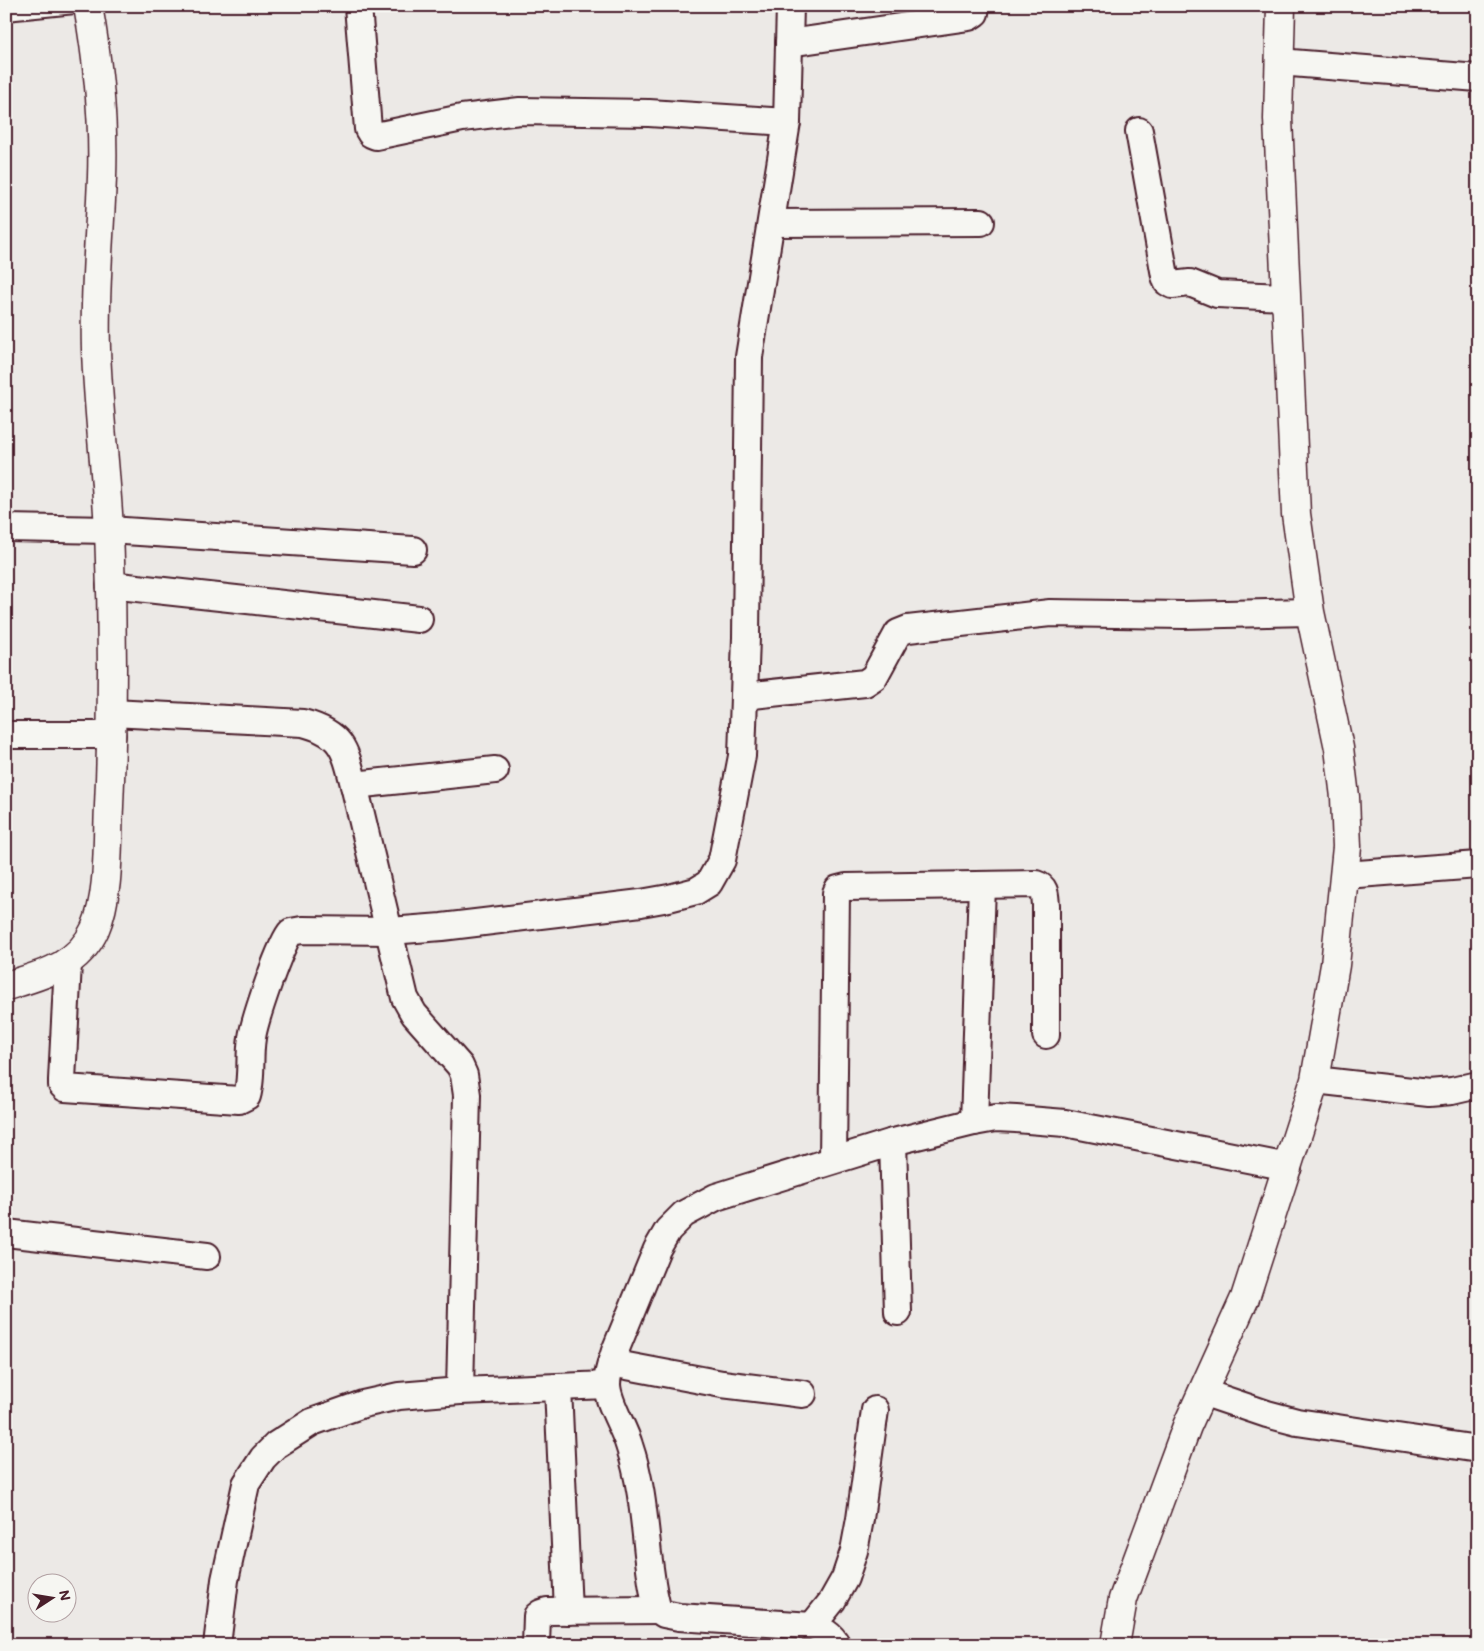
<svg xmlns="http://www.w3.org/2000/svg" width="1484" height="1651" font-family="Mali,sans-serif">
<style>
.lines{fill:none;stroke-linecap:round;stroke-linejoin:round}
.service-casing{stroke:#4a1f2b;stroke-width:16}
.minor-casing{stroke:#4a1f2b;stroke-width:30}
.tertiary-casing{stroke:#4a1f2b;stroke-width:31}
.service{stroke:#f6f6f2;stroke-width:12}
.minor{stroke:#f6f6f2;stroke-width:26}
.tertiary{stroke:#f6f6f2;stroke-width:28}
</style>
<rect width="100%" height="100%" fill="#ece9e6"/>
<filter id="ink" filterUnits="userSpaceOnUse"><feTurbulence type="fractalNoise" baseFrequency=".02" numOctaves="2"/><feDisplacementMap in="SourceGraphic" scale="10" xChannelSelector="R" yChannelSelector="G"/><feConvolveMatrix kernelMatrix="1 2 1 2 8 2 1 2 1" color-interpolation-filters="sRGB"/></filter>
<g filter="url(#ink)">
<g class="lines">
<g class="service-casing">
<polyline id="service" points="6,14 85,6"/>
</g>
<g class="minor-casing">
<g id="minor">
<polyline points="358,6 368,129 371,134 376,136 462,118 520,111 649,113 787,122"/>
<polyline points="789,43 969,17 975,13 976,6"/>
<polyline points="1279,62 1478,78"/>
<polyline points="1139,131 1165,276 1167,282 1172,285 1190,283 1217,294 1286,297"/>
<polyline points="772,223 981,222"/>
<polyline points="6,528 109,530 413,550"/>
<polyline points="110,585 419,619"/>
<polyline points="744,696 865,683 874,677 898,633 908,629 1050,613 1183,615 1310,612"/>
<path d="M112 713 303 723C342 733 345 749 354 785L405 998 414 1014 460 1066 464 1075 467 1095 460 1391"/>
<polyline points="6,735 112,735"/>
<polyline points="354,785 495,770"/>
<polyline points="1345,875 1478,865"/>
<path d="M68 963 62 1080V1085L65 1088 239 1100 247 1096 248 1092C252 1074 249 1056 252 1038 254 1022 281 941 291 932L302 930 390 931 442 927 641 903 669 898 696 891 709 883 722 860 742 756 746 637 749 357 787 122 790 6"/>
<polyline points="1315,1080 1429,1093 1452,1091 1478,1085"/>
<polyline points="974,1122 982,885"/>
<polyline points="893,1142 898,1312"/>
<path d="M833 1160 836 893 838 889 846 887 1036 884C1046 887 1045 896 1046 905V1035"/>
<polyline points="6,1233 207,1256"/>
<polyline points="611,1363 722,1384 803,1394"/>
<polyline points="558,1388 568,1611"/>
<polyline points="1202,1392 1267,1414 1297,1422 1478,1449"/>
<polyline points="812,1626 832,1601 845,1578 854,1551 860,1519 875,1410"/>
<polyline points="217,1645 225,1580 246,1484 263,1458 276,1445 312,1422 363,1404 399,1396 460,1391 607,1385"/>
<polyline points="536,1645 537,1616 541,1613 547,1611 658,1610"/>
<path d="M837 1645C831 1634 824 1631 812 1626L679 1617 664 1614 658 1610C652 1592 651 1573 648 1554 644 1517 641 1480 629 1445 624 1427 607 1402 607 1384 607 1373 612 1361 615 1351L657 1249 668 1230 684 1214 716 1197 893 1142 974 1122 996 1118 1016 1119 1065 1123 1288 1167"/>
</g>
</g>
<g class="tertiary-casing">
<g id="tertiary">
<path d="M6 986C42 975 78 967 95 929 110 894 107 844 109 806 113 714 113 622 109 530 106 470 98 409 96 349 94 291 100 234 102 177 104 120 98 62 88 6"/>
<polyline points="1115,1645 1123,1599 1187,1426 1245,1298 1315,1080 1335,965 1347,847 1345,797 1339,748 1310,612 1296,514 1278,119 1281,6"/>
</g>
</g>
<use href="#service" class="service"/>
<use href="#minor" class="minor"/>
<use href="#tertiary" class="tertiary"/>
</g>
</g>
<rect width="1484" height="1651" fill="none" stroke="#f6f6f2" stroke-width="25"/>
<rect x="12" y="12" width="1459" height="1626" fill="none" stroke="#4a1f2b" stroke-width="2" filter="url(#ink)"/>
<g transform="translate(52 1598) rotate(78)"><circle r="24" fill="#f6f6f2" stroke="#b1a0a2"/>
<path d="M0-4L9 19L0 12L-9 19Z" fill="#4a1f2b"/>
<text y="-8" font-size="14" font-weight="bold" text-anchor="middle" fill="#4a1f2b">N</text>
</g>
</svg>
